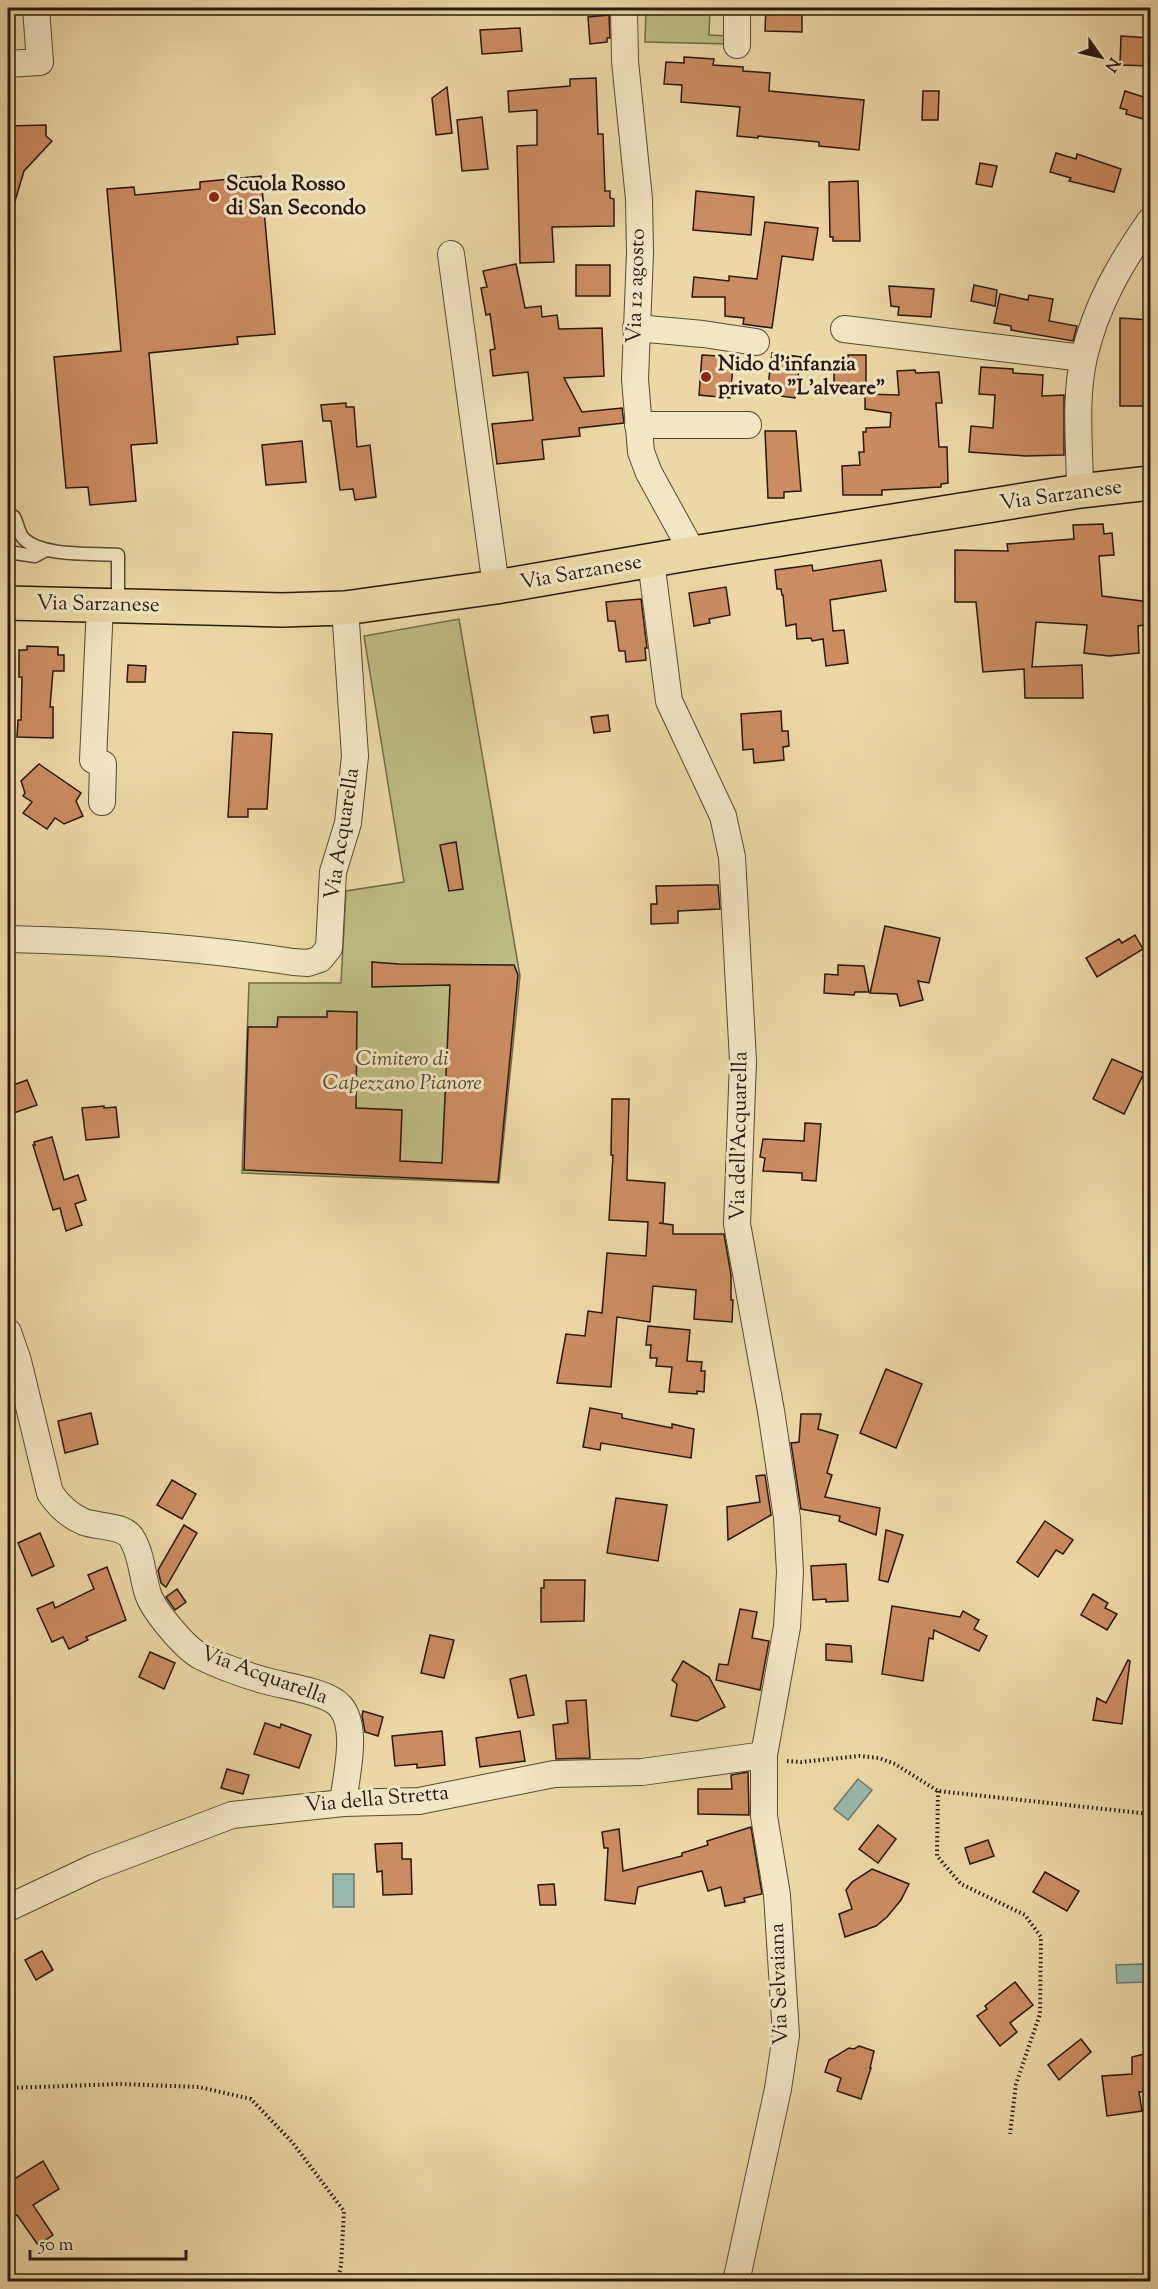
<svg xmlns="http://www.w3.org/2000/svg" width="1158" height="2289" font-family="'Sorts Mill Goudy',serif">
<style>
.green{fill:#bdbd83;stroke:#726a4a;stroke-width:1.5}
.water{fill:#99b9ad;stroke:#6b796f;stroke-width:1.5}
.building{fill:#cc8c61;stroke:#271811;stroke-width:1.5}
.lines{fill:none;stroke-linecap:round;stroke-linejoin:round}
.service-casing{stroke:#584836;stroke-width:15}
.minor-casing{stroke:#584836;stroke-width:28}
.primary-casing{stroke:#271811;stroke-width:36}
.path{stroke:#271811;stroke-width:4;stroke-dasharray:1.5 3;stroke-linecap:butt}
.service{stroke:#f3e6c5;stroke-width:12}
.minor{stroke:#f3e6c5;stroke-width:26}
.primary{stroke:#ecd8a6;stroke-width:33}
.poi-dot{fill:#8f2418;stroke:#f3e6c5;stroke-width:2}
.labels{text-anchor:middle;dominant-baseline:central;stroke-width:6;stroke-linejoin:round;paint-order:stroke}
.poi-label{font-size:21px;font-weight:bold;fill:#271811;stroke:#f3e6c5;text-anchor:start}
.street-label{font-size:21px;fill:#271811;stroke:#f3e6c5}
.park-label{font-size:21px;font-style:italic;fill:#544a33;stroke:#f3e6c5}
</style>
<rect width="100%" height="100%" fill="#ecd8a6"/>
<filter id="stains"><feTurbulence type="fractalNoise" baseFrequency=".00333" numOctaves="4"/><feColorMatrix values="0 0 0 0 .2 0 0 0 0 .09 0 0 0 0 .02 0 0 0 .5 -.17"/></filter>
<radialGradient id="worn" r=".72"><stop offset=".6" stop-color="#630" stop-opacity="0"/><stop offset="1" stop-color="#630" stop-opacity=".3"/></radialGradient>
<g class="green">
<polygon points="646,8 710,8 709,35 730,36 730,44 645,42"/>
<polygon points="459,619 520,976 499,1183 242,1173 249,983 341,983 346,891 404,882 364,636"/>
</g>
<g class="water">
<polygon points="858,1779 872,1790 848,1820 834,1809"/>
<rect x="333" y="1874" width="21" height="33"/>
<polygon points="1144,1964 1144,1982 1117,1983 1116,1965"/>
</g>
<g class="building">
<polygon points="766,8 802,8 802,32 765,31"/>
<polygon points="609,15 610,38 607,38 607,42 590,44 588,17"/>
<polygon points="520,28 522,51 482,54 480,30"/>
<polygon points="1121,36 1150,38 1150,66 1120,65"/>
<polygon points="684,57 714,59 713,65 743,67 743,71 770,73 769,91 864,100 859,150 819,146 819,142 758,136 758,138 737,136 740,107 681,102 682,85 664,84 666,62 684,63"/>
<polygon points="596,78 598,134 603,134 605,191 610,191 610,198 614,199 614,226 552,227 554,262 520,263 517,146 537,145 537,110 509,112 508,91 570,86 570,79"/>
<polygon points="447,87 452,133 436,135 432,98"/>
<polygon points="923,91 939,91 938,120 922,120"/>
<polygon points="1125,91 1150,99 1150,121 1126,114 1127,110 1120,108"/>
<polygon points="482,117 488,169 462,171 457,120"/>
<polygon points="46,125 46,136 52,141 24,171 12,211 8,211 8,126"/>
<polygon points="1056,153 1076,159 1077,154 1121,169 1114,192 1069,181 1071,178 1050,172"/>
<polygon points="980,163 997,166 992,187 976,184"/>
<polygon points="261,176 275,334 237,337 238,344 149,353 157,443 131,445 136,501 90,505 88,487 66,488 54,357 121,351 107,189 134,187 135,195 200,189 200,182"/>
<polygon points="858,181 860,241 833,241 833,237 830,237 829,182"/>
<polygon points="696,191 754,197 751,235 693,230"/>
<polygon points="765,222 818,228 813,260 782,256 772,328 743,324 744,318 725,316 725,297 692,297 694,277 729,281 729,276 757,279"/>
<polygon points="516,264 525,308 541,306 542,317 557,315 559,329 602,328 604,376 564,378 582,412 622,408 624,423 579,428 580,436 542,440 544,459 497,464 492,424 533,420 528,372 493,376 490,350 495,349 490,314 486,315 481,288 487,287 483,271"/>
<rect x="576" y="265" width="34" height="31"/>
<polygon points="974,285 997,290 995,306 971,301"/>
<polygon points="889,286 934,289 931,317 898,315 899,307 891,306"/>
<polygon points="1000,294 1028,300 1029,295 1053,299 1049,321 1077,326 1073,341 1011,330 1011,326 994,323"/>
<polygon points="1120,318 1150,320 1150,364 1146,364 1145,406 1120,406"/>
<polygon points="772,353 801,357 795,398 767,394"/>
<polygon points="702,355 734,357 730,398 699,395"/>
<polygon points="848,355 866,355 866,387 834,387 834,359 848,359"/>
<polygon points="981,367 1013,369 1013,373 1043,375 1042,396 1064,395 1064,455 1025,456 969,452 971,426 993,428 995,395 979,394"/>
<polygon points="915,370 916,373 939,372 942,403 936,403 939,447 947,447 948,483 941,484 941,487 882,490 882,495 843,495 842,466 860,465 859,452 864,452 863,432 866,432 866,428 890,427 891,413 865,409 865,394 899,395 897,371"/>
<polygon points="346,403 346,407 354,407 357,447 370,445 376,497 355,500 353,489 340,490 331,421 323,421 321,405"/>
<polygon points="765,431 796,431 801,491 784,492 784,498 768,498"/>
<polygon points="302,441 306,482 266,485 262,445"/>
<polygon points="1103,524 1104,534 1112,533 1114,555 1099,556 1102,596 1150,602 1150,624 1138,626 1139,653 1109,656 1084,653 1087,625 1036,622 1032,667 1082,665 1083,698 1025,698 1024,669 983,672 976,602 955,602 955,550 1008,551 1007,544 1074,539 1073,525"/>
<polygon points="881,560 886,591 830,600 833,631 844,630 848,663 826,666 823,639 812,641 811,638 797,639 796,624 786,626 783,595 782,595 781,589 777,589 775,570 812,565 813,571"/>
<polygon points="726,587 730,615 709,619 710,623 694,626 689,593"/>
<polygon points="641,599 647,648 645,648 646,660 626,662 625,651 619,651 615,621 608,621 606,602"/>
<polygon points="27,646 58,647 58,655 64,655 64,671 53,671 50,707 53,707 53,738 17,737 18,720 21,720 22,677 19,677 19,650 27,650"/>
<polygon points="128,665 146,666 145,682 127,682"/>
<polygon points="781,711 782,731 788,731 789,746 783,747 784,760 754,763 753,749 743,750 741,714"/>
<polygon points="608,715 610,731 594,733 591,717"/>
<polygon points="233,732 272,734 267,809 248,809 248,817 228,817"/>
<polygon points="39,764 81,793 76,801 83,816 64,824 55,818 47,829 23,813 32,802 23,796 25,793 21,781"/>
<polygon points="456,842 463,889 449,891 440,845"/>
<polygon points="708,885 718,885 720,909 678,911 678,923 651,924 651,904 657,904 656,886"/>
<polygon points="885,926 940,938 929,983 918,981 923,1000 900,1006 897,994 870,993"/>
<polygon points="1135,935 1143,949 1097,977 1086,958 1119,939 1122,943"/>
<polygon points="372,962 399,964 514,965 518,975 498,1182 244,1170 248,1027 277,1027 278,1017 327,1017 327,1011 357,1012 356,1108 402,1110 400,1161 442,1163 450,985 372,987"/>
<polygon points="838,965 864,966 869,992 855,992 854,995 824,993 825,974 838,975"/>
<polygon points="1112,1059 1144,1073 1124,1114 1093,1099"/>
<polygon points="27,1080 37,1105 8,1115 8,1087"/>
<polygon points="612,1099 629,1099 627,1180 665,1183 663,1223 659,1223 673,1225 673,1234 724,1234 731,1275 731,1300 733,1300 732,1322 694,1319 696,1290 653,1286 650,1322 617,1317 611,1387 557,1383 566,1334 585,1336 588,1311 602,1313 607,1253 646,1256 648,1222 609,1220 613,1155 611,1155"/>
<polygon points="104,1106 104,1108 116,1107 119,1137 86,1140 82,1108"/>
<polygon points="805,1123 821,1124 816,1181 802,1180 802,1173 763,1171 765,1158 760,1157 763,1139 804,1141"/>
<polygon points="52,1137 64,1180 78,1175 86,1200 75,1204 82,1225 66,1231 60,1208 53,1210 33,1145 35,1145 34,1142"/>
<polygon points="648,1326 690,1330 687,1361 702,1362 701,1371 705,1371 704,1392 697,1391 697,1394 669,1392 672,1367 656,1366 657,1358 650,1358 651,1345 646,1345"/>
<polygon points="886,1369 922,1384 896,1448 860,1433"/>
<polygon points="590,1408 622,1414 622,1418 672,1428 672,1424 694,1429 691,1458 601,1443 600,1450 583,1447"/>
<polygon points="91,1413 98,1444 65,1453 58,1421"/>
<polygon points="801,1414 821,1414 818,1429 838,1435 827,1473 832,1475 825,1497 880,1508 876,1535 839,1521 840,1516 801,1509 791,1443 799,1442"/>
<polygon points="765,1475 771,1515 728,1540 727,1507 760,1502 756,1476"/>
<polygon points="172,1480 196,1494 182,1519 157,1505"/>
<polygon points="616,1498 667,1505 658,1561 607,1553"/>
<polygon points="1045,1521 1073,1540 1063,1554 1056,1550 1038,1577 1017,1562"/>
<polygon points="184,1525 197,1533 166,1587 161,1583 158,1570"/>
<polygon points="886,1530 903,1535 888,1582 879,1580"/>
<polygon points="40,1533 54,1566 32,1576 18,1543"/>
<polygon points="846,1564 848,1601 826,1602 826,1599 813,1600 811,1566"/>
<polygon points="107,1567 126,1620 86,1637 88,1640 69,1649 63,1637 52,1642 37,1609 53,1602 55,1608 94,1589 88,1575"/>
<polygon points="544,1580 585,1580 584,1621 541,1622 541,1588 544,1588"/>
<polygon points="177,1589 186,1602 175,1610 166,1597"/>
<polygon points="1093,1594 1108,1603 1105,1608 1117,1614 1107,1630 1081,1615"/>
<polygon points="892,1606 960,1617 963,1611 979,1620 974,1629 987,1636 979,1651 934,1630 933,1639 929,1638 923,1681 882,1674"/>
<polygon points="740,1609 757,1612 752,1638 769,1641 760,1690 716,1680 719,1664 728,1665"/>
<polygon points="430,1635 454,1640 444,1678 421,1673"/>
<polygon points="826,1644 851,1646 852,1662 826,1660"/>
<polygon points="150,1652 175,1663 164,1689 139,1677"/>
<polygon points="1128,1660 1130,1661 1122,1724 1093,1720 1097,1698 1106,1703"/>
<polygon points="683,1661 709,1677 725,1707 697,1721 671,1716 677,1684 672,1680"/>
<polygon points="526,1675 534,1715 518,1718 510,1679"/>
<polygon points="586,1700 590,1758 556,1759 553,1725 568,1723 566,1701"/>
<polygon points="363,1711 383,1717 378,1736 365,1732 362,1716"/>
<polygon points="265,1723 280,1728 281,1724 311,1735 299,1768 254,1754"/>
<polygon points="442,1731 445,1765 417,1768 417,1764 395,1766 392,1736"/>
<polygon points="520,1731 525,1761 480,1767 476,1738"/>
<polygon points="227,1769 249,1775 243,1794 221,1788"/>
<polygon points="748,1772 749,1815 698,1814 698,1789 732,1789 731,1775"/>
<polygon points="878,1825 896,1839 878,1863 859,1849"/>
<polygon points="751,1827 762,1894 744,1898 745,1902 725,1906 721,1887 708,1891 702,1871 638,1887 635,1904 605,1900 608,1848 604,1848 602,1832 619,1829 623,1871 682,1856 682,1853 708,1845 707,1841"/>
<polygon points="988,1840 994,1856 970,1864 965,1848"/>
<polygon points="402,1843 402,1859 411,1859 412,1894 383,1895 382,1871 377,1872 375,1844"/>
<polygon points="872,1869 909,1884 901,1900 887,1917 876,1926 845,1937 839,1914 852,1909 846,1890 852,1882"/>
<polygon points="1045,1872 1079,1891 1067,1911 1033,1892"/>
<polygon points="554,1884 556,1905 540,1905 538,1885"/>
<polygon points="42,1951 53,1970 36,1980 25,1960"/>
<polygon points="1015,1982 1033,2005 1010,2023 1017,2032 1000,2046 977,2016 987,2009 985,2006"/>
<polygon points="1081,2039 1091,2052 1059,2080 1048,2065"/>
<polygon points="859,2046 874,2051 870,2068 871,2068 861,2099 837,2091 841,2078 825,2072 829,2060 849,2048 854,2049"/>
<polygon points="1148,2053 1150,2091 1139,2092 1142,2111 1107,2116 1102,2076 1132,2074 1132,2057"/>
<polygon points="43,2161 59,2189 33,2205 53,2235 38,2245 17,2215 8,2220 8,2183"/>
</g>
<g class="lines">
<g class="service-casing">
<g id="service">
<path d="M8 513 14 517C18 524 18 533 24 539 43 557 93 553 118 555V604"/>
<polyline points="8,552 35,556 46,550"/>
</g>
</g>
<g class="minor-casing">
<g id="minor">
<polyline points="624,8 625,61 639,199 640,253 635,379 641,452 649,473 693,553"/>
<polyline points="737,8 737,45"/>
<polyline points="8,64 40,62 36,8"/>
<polyline points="451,254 496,587"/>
<polyline points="636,328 703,334 756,342"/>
<polyline points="844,329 1083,358"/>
<polyline points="638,425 748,425"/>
<path d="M1080 491C1080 448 1074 400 1084 357 1096 305 1120 264 1150 221"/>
<polyline points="651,561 669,701 723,816 732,857 743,1061 737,1224 771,1411 787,1518 790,1572 787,1627 764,1755 764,1816 777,1895 786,2035 778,2089 736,2282"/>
<polyline points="100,605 93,760 103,764 102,802"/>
<path d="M8 939C103 941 198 947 293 962L308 963 320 959 329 948 333 872 348 823 355 756 345 608"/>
<path d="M8 1332 18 1361 50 1493C59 1506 69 1516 84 1522 98 1527 122 1525 131 1537 142 1554 142 1576 148 1594 154 1611 184 1647 200 1656 217 1665 245 1675 263 1680 282 1686 328 1691 340 1706 359 1727 346 1776 343 1803"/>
<polyline points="8,1908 95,1867 232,1815 343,1803 419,1801 554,1774 642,1772 764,1755"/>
</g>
</g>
<g class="primary-casing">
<polyline id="primary" points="8,603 282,610 345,608 496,587 693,553 1080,491 1150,483"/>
</g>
<g class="path">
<polyline points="787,1761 801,1762 859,1756 879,1758 895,1764 938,1791 1150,1814"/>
<polyline points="938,1791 937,1856 961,1884 1025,1915 1041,1937 1040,2014 1016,2084 1010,2134"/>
<polyline points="8,2088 120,2084 199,2087 251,2099 292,2142 344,2211 341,2266 337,2282"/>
</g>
<use href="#service" class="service"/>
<use href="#minor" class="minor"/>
<use href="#primary" class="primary"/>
</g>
<g class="poi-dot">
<circle cx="214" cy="197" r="6"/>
<circle cx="706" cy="377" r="6"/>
</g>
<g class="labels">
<g class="poi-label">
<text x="226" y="185">Scuola Rosso<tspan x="226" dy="24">di San Secondo</tspan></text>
<text x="718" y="365">Nido d'infanzia<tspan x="718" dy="24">privato "L'alveare"</tspan></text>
</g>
<g class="street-label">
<text transform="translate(637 286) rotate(-88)">Via 12 agosto</text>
<text transform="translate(1061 496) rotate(-8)">Via Sarzanese</text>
<text transform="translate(581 573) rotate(-10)">Via Sarzanese</text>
<text transform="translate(98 605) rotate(1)">Via Sarzanese</text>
<text transform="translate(343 834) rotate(-81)">Via Acquarella</text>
<text transform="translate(740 1136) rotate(-89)">Via dell'Acquarella</text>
<text transform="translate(264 1676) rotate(20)">Via Acquarella</text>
<text transform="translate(377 1800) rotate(-5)">Via della Stretta</text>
<text transform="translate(780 1984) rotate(-92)">Via Selvaiana</text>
</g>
<g class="park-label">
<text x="402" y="1060">Cimitero di<tspan x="402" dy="24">Capezzano Pianore</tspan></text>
</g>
</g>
<rect width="1158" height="2289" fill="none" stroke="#ecd8a6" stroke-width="30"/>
<rect x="9" y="9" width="1140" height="2271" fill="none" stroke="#271811" stroke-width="3"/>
<rect x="15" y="15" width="1128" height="2259" fill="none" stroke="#271811" stroke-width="1.5"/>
<g transform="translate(1101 57) rotate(124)" stroke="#f3e6c5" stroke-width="4.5" paint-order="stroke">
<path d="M0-4.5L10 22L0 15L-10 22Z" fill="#271811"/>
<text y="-9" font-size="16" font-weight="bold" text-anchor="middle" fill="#271811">N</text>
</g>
<path d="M30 2250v9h156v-9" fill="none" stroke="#271811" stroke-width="3"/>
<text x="39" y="2250" font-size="18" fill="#271811" stroke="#f3e6c5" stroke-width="4.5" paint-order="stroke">50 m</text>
<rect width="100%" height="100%" filter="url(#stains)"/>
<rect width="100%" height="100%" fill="url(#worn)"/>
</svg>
